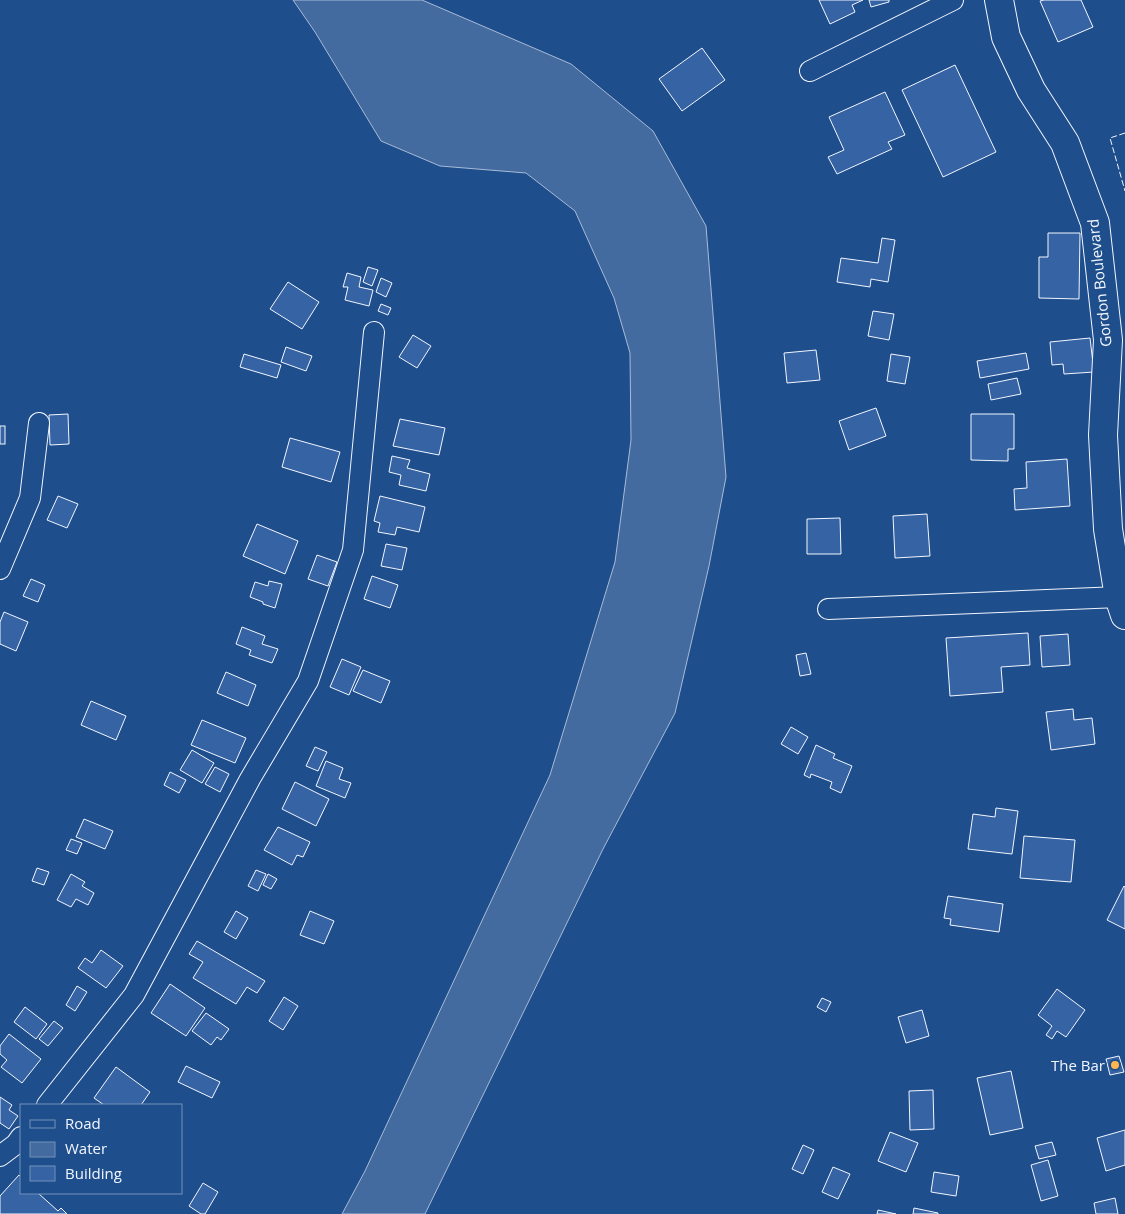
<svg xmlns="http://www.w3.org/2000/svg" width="1125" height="1214" font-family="'Open Sans',sans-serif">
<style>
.water{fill:#446ba0;stroke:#a8bbd7}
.building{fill:#3563a3;stroke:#f2f6ff}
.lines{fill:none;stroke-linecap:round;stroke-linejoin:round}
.street-casing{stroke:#f2f6ff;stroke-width:22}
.secondary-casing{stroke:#f2f6ff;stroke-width:30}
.street{stroke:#1f4e8c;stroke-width:20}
.secondary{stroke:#1f4e8c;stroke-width:28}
.fence{stroke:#f2f6ff;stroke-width:1;stroke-dasharray:6 2.5;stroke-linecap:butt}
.poi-dot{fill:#ffb74d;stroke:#1f4e8c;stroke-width:2}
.labels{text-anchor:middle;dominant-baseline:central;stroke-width:4;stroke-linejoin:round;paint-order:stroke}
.street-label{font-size:15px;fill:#f2f6ff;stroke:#1f4e8c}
.poi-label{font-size:15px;fill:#f2f6ff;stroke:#1f4e8c;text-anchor:end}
</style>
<rect width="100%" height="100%" fill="#1f4e8c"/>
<polygon class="water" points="293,0 422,0 571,64 653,131 706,226 726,477 709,566 675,713 603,849 425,1214 342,1214 365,1171 550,775 615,562 631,440 630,353 614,298 575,211 526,173 440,166 381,141 315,32"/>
<g class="building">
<polygon points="819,0 863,0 852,5 855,12 830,24"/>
<polygon points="869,0 889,0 889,2 871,7"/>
<polygon points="1044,0 1081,0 1093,27 1058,42 1040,1"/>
<polygon points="702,48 725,80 682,111 659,79"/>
<polygon points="955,65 996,152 943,177 902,90"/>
<polygon points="885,92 905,135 888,142 892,149 837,174 828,157 844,150 829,117"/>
<polygon points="1048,233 1080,233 1079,299 1039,298 1039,257 1048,257"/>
<polygon points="882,238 895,240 888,282 871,279 870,287 837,282 841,258 878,263"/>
<polygon points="368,267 378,270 372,286 363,282"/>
<polygon points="347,273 361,277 359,287 373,290 369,306 345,300 348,287 343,287"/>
<polygon points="381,278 392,283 386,297 376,292"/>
<polygon points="288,282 319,302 302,329 270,309"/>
<polygon points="381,304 391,308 388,315 378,311"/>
<polygon points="873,311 894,314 889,340 868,336"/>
<polygon points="413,335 431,346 417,368 399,357"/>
<polygon points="1090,338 1094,372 1064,374 1063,364 1052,365 1050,342"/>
<polygon points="286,347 312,356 306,371 281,362"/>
<polygon points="816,350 820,380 787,383 784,353"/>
<polygon points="1026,353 1029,369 980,378 977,361"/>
<polygon points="244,354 281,365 277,378 240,367"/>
<polygon points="891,354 910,357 905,384 887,381"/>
<polygon points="1017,378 1021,394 991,400 988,384"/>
<polygon points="876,408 886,436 849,450 839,421"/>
<polygon points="68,414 69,444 50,445 49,415"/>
<polygon points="971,414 1014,414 1014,449 1008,449 1008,461 971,460"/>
<polygon points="400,419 445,428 439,455 393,446"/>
<rect x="0" y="426" width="5" height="18"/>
<polygon points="290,438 340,452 331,482 282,467"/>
<polygon points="392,456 410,460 407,468 430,474 426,491 399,485 401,475 389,472"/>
<polygon points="1067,459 1070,506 1015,510 1014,489 1027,488 1026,462"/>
<polygon points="58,496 78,504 67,528 47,520"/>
<polygon points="380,496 425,507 419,532 397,527 395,535 378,532 380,523 374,521"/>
<polygon points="927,514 930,556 895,558 893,516"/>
<polygon points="840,518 841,554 807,554 807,519"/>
<polygon points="257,524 298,541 285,574 243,556"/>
<polygon points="386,544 407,548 402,570 381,566"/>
<polygon points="317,555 337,562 328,586 308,579"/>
<polygon points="372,576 398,585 390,608 364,599"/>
<polygon points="31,579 45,585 38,602 23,596"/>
<polygon points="269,581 282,584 275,608 263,604 263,602 250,597 255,582 268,586"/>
<polygon points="4,612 28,622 16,651 0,644 0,622"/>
<polygon points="242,627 265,636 262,644 278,649 272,663 249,655 251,650 236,644"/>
<polygon points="1028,633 1030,665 1001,667 1003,692 950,696 946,638"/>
<polygon points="1068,634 1070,665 1042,667 1040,636"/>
<polygon points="806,653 811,674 800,676 796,655"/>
<polygon points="342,659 361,667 349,695 330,687"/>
<polygon points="363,670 390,681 381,703 353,691"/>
<polygon points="226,672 256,685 248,706 217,693"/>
<polygon points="91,701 126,716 116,740 81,725"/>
<polygon points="1073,709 1074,720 1092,718 1095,744 1051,750 1046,712"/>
<polygon points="202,720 246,738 235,763 191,745"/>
<polygon points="791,727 808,737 798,754 781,744"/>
<polygon points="816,745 835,754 833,758 852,766 841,793 830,788 832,782 811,774 810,778 804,775"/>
<polygon points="315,747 327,752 318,771 306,766"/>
<polygon points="192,750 214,763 202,783 180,770"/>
<polygon points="326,761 343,768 339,779 351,783 345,798 316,786"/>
<polygon points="215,767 229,774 220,792 205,784"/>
<polygon points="170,772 186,780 179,793 164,785"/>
<polygon points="295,782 329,799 316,826 282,809"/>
<polygon points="996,808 1018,811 1012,854 968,849 973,814 995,817"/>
<polygon points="84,819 113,831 105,849 76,837"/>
<polygon points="278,827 310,842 303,857 297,855 292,865 264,850"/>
<polygon points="1024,836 1075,840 1071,882 1020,878"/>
<polygon points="71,839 82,843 77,854 66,850"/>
<polygon points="37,868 49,872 44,885 32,881"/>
<polygon points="256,870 266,874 258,891 248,886"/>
<polygon points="71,874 85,882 82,886 94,893 88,905 76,899 71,907 57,900"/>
<polygon points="268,874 277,879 271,889 263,885"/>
<polygon points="1124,886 1125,887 1125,929 1107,920"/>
<polygon points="948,896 1003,904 999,932 950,925 951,919 944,918"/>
<polygon points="236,911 248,918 236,939 224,932"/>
<polygon points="310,911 334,921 324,944 300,935"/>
<polygon points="197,941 265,981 257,993 247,987 236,1004 193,978 203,962 189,954"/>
<polygon points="101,950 123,966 106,988 78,968 85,958 92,963"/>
<polygon points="170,984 205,1008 186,1036 151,1013"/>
<polygon points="77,986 87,992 75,1011 66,1005"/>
<polygon points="1057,989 1085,1010 1066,1037 1057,1031 1052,1039 1046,1035 1052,1026 1038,1015"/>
<polygon points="284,997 298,1006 283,1030 269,1021"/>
<polygon points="822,998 831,1002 826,1012 817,1007"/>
<polygon points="25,1007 47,1024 36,1039 14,1022"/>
<polygon points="922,1010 929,1036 906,1043 898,1017"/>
<polygon points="206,1013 229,1029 221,1040 217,1037 211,1045 192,1031"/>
<polygon points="54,1021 63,1028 48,1046 39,1039"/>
<polygon points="9,1034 41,1059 22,1083 1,1067 7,1060 0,1054 0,1046"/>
<polygon points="1119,1056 1124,1072 1110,1075 1106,1059"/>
<polygon points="186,1066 220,1082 212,1098 178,1082"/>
<polygon points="116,1067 150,1092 141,1105 104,1105 94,1098"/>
<polygon points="1011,1071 1023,1128 990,1135 977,1078"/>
<polygon points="933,1090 934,1129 910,1130 909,1091"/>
<polygon points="0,1097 12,1105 9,1110 18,1116 9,1129 0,1123"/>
<polygon points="1125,1130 1125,1165 1106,1171 1097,1138"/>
<polygon points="890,1132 918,1143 906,1172 878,1161"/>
<polygon points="1052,1142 1056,1155 1039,1159 1035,1146"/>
<polygon points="803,1145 814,1150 803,1174 792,1169"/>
<polygon points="1048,1160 1058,1196 1041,1201 1031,1165"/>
<polygon points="833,1167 850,1174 838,1199 822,1192"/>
<polygon points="934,1172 959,1176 956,1196 931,1192"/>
<polygon points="19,1175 21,1177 21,1193 38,1193 58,1211 61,1208 67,1214 0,1214 0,1196"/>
<polygon points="203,1183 218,1192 205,1214 201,1214 189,1206"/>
<polygon points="1115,1198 1118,1214 1096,1214 1094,1203"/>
<polygon points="914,1208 938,1213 938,1214 913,1214"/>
<polygon points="878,1210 896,1214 877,1214"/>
</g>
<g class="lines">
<g class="street-casing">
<g id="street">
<polyline points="810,71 953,0"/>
<polyline points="0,569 30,498 39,423"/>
<polyline points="828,609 1119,597"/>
<polyline points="47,1105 134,995 250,779 308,681 353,550 374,332"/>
<polyline points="0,1156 16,1144 21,1137"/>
</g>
</g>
<g class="secondary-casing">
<polyline id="secondary" points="999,0 1006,37 1031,90 1065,143 1095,223 1108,340 1103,435 1108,529 1119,597 1125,615"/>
</g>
<use href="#street" class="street"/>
<use href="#secondary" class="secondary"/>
<polyline class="fence" points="1125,133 1110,138 1125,191"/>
</g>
<circle class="poi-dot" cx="1115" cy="1065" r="5"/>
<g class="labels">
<g class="street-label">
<text transform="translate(1099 283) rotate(-96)">Gordon Boulevard</text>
</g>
<g class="poi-label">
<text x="1105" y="1065">The Bar</text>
</g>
</g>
<rect x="20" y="1104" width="162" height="90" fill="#1f4e8c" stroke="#7391ba"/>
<rect x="30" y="1120" width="25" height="8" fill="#1f4e8c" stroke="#7391ba"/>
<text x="65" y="1129" font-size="15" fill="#f2f6ff">Road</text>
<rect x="30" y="1142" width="25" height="15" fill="#446ba0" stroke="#7391ba"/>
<text x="65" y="1154" font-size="15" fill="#f2f6ff">Water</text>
<rect x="30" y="1166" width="25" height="15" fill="#3563a3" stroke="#7391ba"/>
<text x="65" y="1179" font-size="15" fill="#f2f6ff">Building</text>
</svg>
